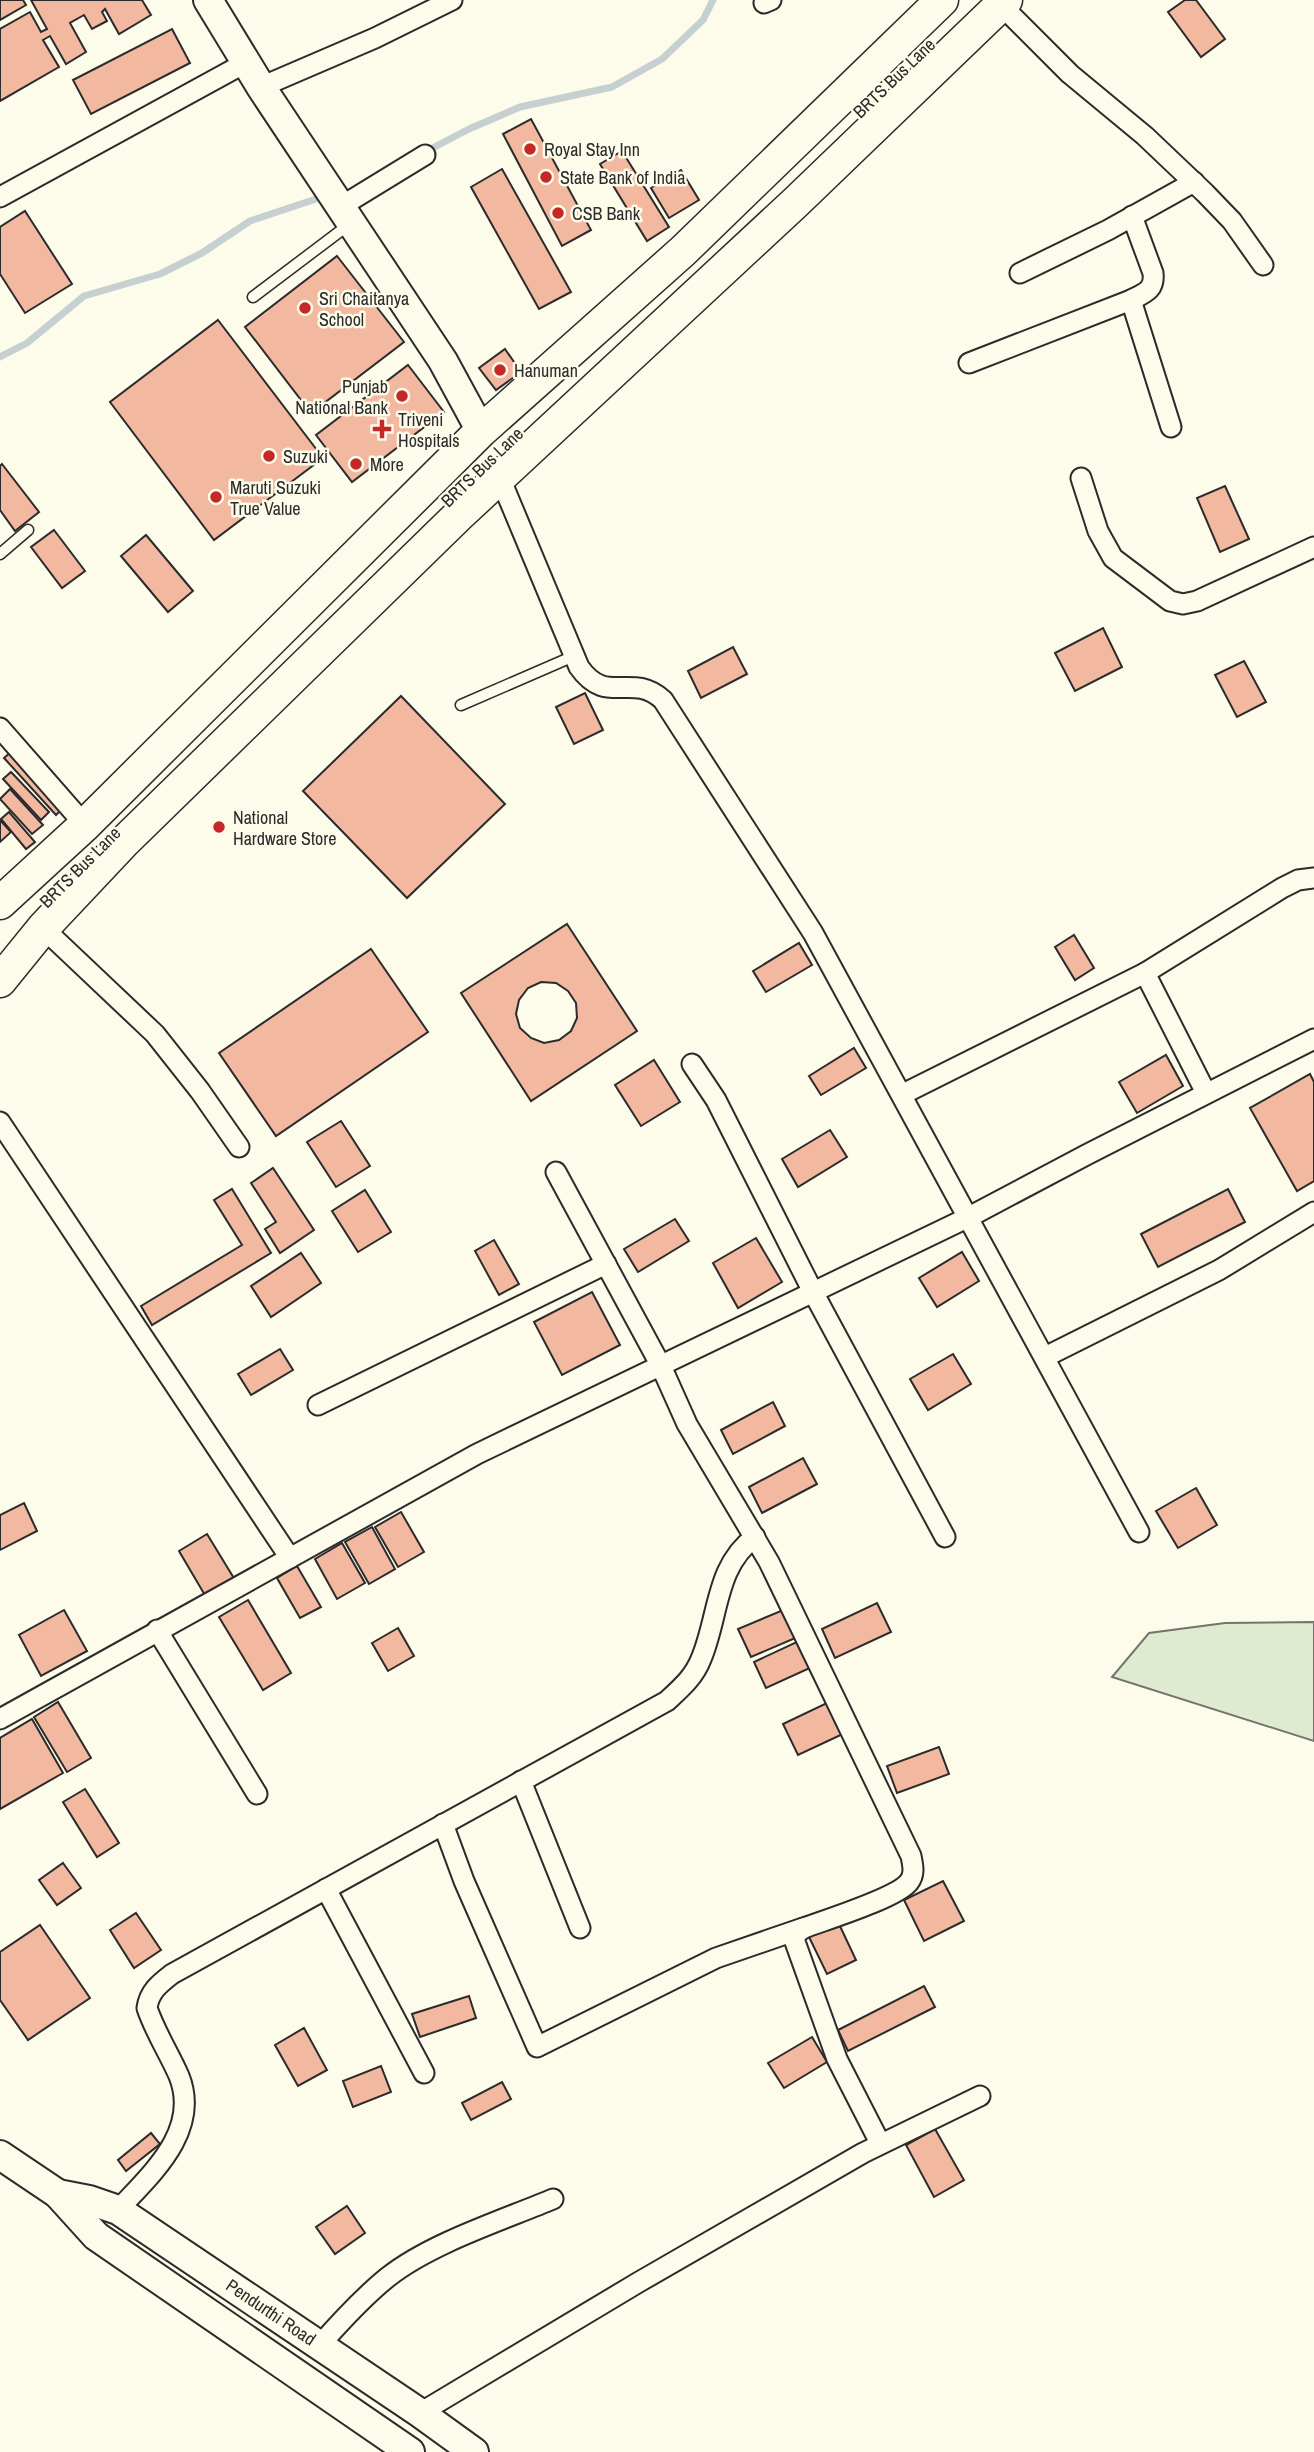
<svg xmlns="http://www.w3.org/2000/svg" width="1314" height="2452" font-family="'Archivo Narrow',sans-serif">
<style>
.green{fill:#deebd1;stroke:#74746e;stroke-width:2}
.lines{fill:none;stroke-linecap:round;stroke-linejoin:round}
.stream{stroke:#c7d0d0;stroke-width:7}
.building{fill:#f2b8a0;stroke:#2b2b2b;stroke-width:2;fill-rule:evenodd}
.lane-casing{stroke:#2b2b2b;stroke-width:13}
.street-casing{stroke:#2b2b2b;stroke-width:23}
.secondary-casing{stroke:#2b2b2b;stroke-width:32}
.primary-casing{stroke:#2b2b2b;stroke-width:35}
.lane{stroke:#fdfbea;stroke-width:10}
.street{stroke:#fdfbea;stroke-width:19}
.secondary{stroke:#fdfbea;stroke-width:28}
.primary{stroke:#fdfbea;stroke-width:32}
.poi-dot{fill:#c62828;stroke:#fdfbea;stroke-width:2.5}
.labels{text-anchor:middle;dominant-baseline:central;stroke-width:5;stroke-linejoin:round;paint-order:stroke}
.street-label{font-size:18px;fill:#2b2b2b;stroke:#fdfbea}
.poi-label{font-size:18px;fill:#2b2b2b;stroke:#fdfbea;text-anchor:start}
</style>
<rect width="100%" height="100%" fill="#fdfbea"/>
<polygon class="green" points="1314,1622 1314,1741 1112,1677 1149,1633 1225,1623"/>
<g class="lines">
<g class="stream">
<polyline points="425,152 469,129 520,107 612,87 662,59 703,20 713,0"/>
<polyline points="0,357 27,343 84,296 160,274 202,253 250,221 325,196"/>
</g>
</g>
<g class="building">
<polygon points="0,0 23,0 26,5 0,20"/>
<polygon points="31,0 142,0 151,15 119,34 105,9 102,12 107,21 92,29 84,15 70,23 86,52 66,64 50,36 43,40 59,67 0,101 0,29 30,12 41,32 47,29"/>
<polygon points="1185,0 1196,0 1225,39 1201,57 1168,12"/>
<polygon points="172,29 190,63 91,114 73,80"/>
<polygon points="531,119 591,230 562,246 503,134"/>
<polygon points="622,151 669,227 647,241 600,164"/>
<polygon points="502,169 571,292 539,309 471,187"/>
<polygon points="681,170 699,200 669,218 651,188"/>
<polygon points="25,211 72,284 25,313 0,274 0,227"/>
<polygon points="337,256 404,342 311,413 245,327"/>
<polygon points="218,320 323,458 214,540 110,402"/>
<polygon points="505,349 521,372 496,390 479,368"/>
<polygon points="408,365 444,412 352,482 316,435"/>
<polygon points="2,464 39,512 15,531 0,510 0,466"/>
<polygon points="1225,486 1249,539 1220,552 1197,498"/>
<polygon points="54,530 85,571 62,588 31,547"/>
<polygon points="146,535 193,591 168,612 121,556"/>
<polygon points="1103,628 1122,667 1075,691 1055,653"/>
<polygon points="733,647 747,674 701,698 688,671"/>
<polygon points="1244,661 1266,702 1237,717 1215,675"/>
<polygon points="585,693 603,730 574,744 556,707"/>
<polygon points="401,696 505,804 407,898 303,791"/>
<polygon points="12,751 64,807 56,815 4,758"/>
<polygon points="11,772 49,812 41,820 3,779"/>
<polygon points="10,789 43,825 32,834 0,799"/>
<polygon points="9,812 35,842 26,849 1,819"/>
<polygon points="0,820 11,832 0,842"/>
<path d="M567 924 637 1031 531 1101 461 993ZM541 982 556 983 568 991 576 1003 577 1018 571 1031 559 1040 544 1043 531 1038 520 1028 516 1014 519 1000 528 988Z"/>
<polygon points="1074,935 1094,968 1075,980 1055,947"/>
<polygon points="799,943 812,965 766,992 753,971"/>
<polygon points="371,949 428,1032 276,1136 219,1053"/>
<polygon points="854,1048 866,1068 821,1095 809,1076"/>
<polygon points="1166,1055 1183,1086 1137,1113 1119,1082"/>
<polygon points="654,1060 680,1102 641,1126 615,1085"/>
<polygon points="1310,1074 1314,1082 1314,1181 1297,1191 1250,1108"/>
<polygon points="341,1121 370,1166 336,1187 307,1142"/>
<polygon points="830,1130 847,1157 798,1187 782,1159"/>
<polygon points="273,1168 314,1230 280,1253 265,1229 276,1222 251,1183"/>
<polygon points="232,1189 271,1253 152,1325 141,1306 242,1245 214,1200"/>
<polygon points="1228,1189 1245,1222 1158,1267 1141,1234"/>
<polygon points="365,1190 391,1232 358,1252 332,1211"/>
<polygon points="675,1219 689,1241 638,1272 624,1249"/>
<polygon points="756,1238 782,1282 738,1308 713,1263"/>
<polygon points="494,1240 519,1284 499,1295 475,1251"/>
<polygon points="962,1252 979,1281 937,1307 919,1278"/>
<polygon points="301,1253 321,1283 271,1317 251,1286"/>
<polygon points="592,1292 620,1345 562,1375 534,1322"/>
<polygon points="280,1349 293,1370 251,1395 238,1374"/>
<polygon points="953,1354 971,1384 928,1410 910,1379"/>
<polygon points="773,1402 785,1426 733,1454 721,1430"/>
<polygon points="803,1458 817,1484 762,1513 749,1487"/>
<polygon points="1196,1488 1217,1525 1178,1548 1156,1511"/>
<polygon points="24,1503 37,1531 0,1550 0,1515"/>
<polygon points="401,1512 424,1552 398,1567 375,1527"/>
<polygon points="372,1527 395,1569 369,1584 345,1542"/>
<polygon points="207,1534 235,1580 206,1597 179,1551"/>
<polygon points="342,1543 365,1583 337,1599 315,1559"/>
<polygon points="297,1566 321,1607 300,1618 277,1578"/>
<polygon points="248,1600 291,1673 263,1690 219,1617"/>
<polygon points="877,1603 891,1632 835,1658 822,1629"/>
<polygon points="788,1608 800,1636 751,1657 738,1629"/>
<polygon points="64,1610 87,1651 41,1676 19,1635"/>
<polygon points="398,1628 414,1656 388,1671 372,1643"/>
<polygon points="801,1640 812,1667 766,1688 754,1662"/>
<polygon points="831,1701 845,1733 798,1755 783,1724"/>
<polygon points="58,1702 91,1758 67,1772 34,1717"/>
<polygon points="32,1719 63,1773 0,1809 0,1738"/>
<polygon points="939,1747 949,1774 897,1793 887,1766"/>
<polygon points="85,1789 119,1843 97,1857 63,1802"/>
<polygon points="63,1863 81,1888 57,1905 39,1880"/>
<polygon points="943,1881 964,1921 924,1941 904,1900"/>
<polygon points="136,1913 161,1950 134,1968 110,1930"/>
<polygon points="839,1924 856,1960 827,1974 809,1937"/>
<polygon points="40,1925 90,1998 28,2040 0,2000 0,1952"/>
<polygon points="924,1986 935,2007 848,2051 838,2030"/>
<polygon points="469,1996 476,2018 420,2037 412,2014"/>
<polygon points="304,2028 327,2070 298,2086 275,2045"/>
<polygon points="812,2037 827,2062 784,2088 768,2063"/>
<polygon points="381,2066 391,2092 353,2107 343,2081"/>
<polygon points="502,2082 511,2099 471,2120 462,2103"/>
<polygon points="935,2129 964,2180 934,2197 906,2145"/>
<polygon points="151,2133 160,2144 126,2171 118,2160"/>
<polygon points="347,2206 365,2233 335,2254 316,2227"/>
</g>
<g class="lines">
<g class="lane-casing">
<g id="lane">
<polyline points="253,297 351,223"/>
<polyline points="0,554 28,530"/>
<polyline points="461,705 574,656"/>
</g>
</g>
<g class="street-casing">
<g id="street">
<polyline points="764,3 771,0"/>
<polyline points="1001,5 1070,74 1145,136 1205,193 1232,221 1263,265"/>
<polyline points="261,87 375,38 452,0"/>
<polyline points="0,197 245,63"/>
<polyline points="340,207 425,155"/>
<polyline points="1020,273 1108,230 1194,182"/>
<polyline points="1131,300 1171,427"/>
<path d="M969 363 1131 300C1145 293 1155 290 1153 273L1132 216"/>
<path d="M500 478 579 667C607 707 631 671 663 700L813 933 1139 1532"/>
<polyline points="1081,478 1098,531 1113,558 1170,601 1183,604 1197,601 1314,547"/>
<polyline points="0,728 85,825"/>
<polyline points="43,928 155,1034 200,1091 239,1147"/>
<polyline points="1145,973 1206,1093"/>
<polyline points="692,1064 716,1100 813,1292 945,1537"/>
<polyline points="903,1094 1145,973 1282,888 1298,880 1314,878"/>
<polyline points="0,1122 290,1558"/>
<path d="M556 1172 661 1366 687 1424 769 1562 911 1856C913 1866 915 1874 909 1882 897 1898 825 1920 804 1928L798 1932 794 1939 837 2059 880 2143"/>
<polyline points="1045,1357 1219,1270 1314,1212"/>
<polyline points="318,1405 606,1264"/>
<polyline points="157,1630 257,1794"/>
<polyline points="0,1719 477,1454 969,1217 1088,1154 1314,1039"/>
<polyline points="521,1781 580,1928"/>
<polyline points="443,1824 464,1881 537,2047 716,1958 803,1928"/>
<polyline points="326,1889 424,2073"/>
<path d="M118 2210C151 2174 201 2131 179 2076 169 2053 155 2032 147 2008 149 1992 159 1984 172 1974L667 1701C681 1688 694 1677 701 1659 719 1617 715 1566 755 1537"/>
<path d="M320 2345C342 2320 363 2297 388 2277 431 2243 503 2220 553 2199"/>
<polyline points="420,2413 639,2282 863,2153 980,2096"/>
</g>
</g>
<g class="secondary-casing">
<g id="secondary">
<polyline points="208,0 261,87 443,361 481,431"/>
<polyline points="0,2155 58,2194 96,2236 410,2452"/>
<polyline points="58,2194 89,2200 118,2210 420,2413 474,2452"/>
</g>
</g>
<g class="primary-casing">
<g id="primary">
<polyline points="0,903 85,825 481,431 683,251 942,0"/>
<polyline points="0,981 43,928 124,842 458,516 796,202 1006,0"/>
</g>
</g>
<use href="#lane" class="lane"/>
<use href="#street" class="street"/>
<use href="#secondary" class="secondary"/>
<use href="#primary" class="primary"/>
</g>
<g class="poi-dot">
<circle cx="530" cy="149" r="7"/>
<circle cx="546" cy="177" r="7"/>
<circle cx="558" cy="213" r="7"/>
<circle cx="305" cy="308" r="7"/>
<circle cx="500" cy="370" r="7"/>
<circle cx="402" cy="396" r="7"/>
<path d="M378.5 418.5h7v7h7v7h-7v7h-7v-7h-7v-7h7z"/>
<circle cx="269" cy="456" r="7"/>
<circle cx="356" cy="464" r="7"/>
<circle cx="216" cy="497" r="7"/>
<circle cx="219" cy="827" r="7"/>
</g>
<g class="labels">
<g class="street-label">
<text transform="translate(894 78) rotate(-44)">BRTS Bus Lane</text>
<text transform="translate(482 467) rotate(-44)">BRTS Bus Lane</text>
<text transform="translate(80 867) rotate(-45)">BRTS Bus Lane</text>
<text transform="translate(271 2312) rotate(34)">Pendurthi Road</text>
</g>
<g class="poi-label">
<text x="544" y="149">Royal Stay Inn</text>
<text x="560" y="177">State Bank of India</text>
<text x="572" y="213">CSB Bank</text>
<text x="319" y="298">Sri Chaitanya<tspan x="319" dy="21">School</tspan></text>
<text x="514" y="370">Hanuman</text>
<text x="388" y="386" text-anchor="end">Punjab<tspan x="388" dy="21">National Bank</tspan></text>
<text x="398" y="419">Triveni<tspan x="398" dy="21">Hospitals</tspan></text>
<text x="283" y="456">Suzuki</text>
<text x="370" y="464">More</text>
<text x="230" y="487">Maruti Suzuki<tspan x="230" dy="21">True Value</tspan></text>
<text x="233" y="817">National<tspan x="233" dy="21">Hardware Store</tspan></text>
</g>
</g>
</svg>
